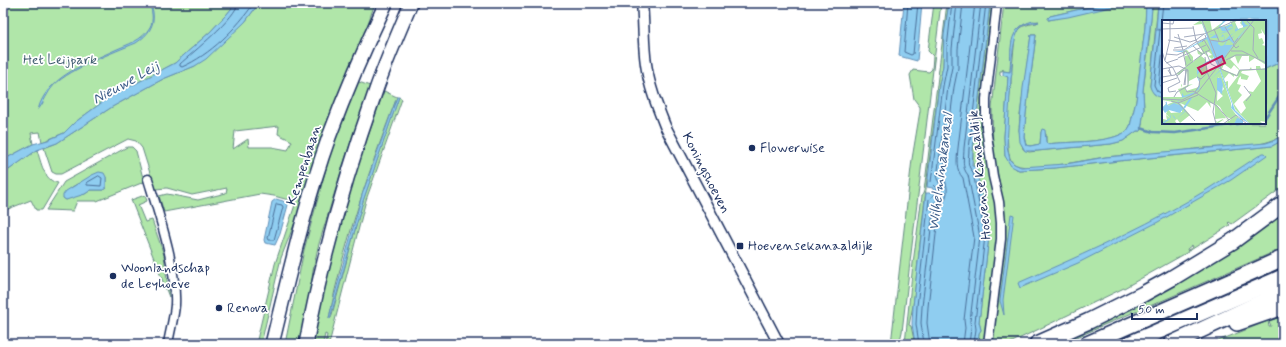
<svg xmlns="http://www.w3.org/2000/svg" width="1286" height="347" font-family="Mynerve,sans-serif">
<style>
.green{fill:#b0e6a9;stroke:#668a84;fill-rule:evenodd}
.water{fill:#8fcdf0;stroke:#618eb6}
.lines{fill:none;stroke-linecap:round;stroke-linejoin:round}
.shore{stroke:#496e98;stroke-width:1}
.stream{stroke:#618eb6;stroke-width:2.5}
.minor-casing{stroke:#1b2f5e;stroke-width:11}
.tertiary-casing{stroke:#1b2f5e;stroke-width:13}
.trunk-casing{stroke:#1b2f5e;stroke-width:16}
.motorway-casing{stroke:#1b2f5e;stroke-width:18}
.minor{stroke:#fff;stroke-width:8}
.tertiary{stroke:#fff;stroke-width:10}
.trunk{stroke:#fff;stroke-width:13}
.motorway{stroke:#fff;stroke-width:15}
.poi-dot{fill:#1b2f5e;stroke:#fff;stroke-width:1.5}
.labels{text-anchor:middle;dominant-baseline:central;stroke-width:3.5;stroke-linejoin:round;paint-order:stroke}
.park-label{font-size:14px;fill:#405d71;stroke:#fff}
.poi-label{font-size:14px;fill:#1b2f5e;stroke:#fff;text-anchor:start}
.street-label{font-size:14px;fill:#1b2f5e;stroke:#fff}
.water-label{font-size:15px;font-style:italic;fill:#3e5e8a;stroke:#fff}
.inset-river{fill:none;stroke:#8fcdf0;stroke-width:2}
.inset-road{fill:none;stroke:#a4acbf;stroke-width:1}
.view{fill:#c2185b;fill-opacity:0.15;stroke:#c2185b;stroke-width:2}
.inset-edge{fill:none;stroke:#1b2f5e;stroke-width:2}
</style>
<rect width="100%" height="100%" fill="#fff"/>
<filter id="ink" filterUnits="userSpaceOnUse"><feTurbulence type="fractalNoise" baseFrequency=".025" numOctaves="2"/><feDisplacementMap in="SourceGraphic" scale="8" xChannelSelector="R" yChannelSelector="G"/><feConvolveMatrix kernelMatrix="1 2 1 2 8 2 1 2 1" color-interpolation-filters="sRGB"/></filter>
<g filter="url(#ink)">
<g class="green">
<polygon points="3,3 236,3 227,14 210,32 175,63 108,98 74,123 64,133 42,142 40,132 31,133 33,144 3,160"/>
<path d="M259 3H375L360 47 337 99 302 204 281 258 261 344H256L275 264 296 202 274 196 260 194 164 212 159 196 167 194 198 200 226 193 227 188 192 195 167 188 155 189 142 148 136 141 128 139 61 174H56L52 172 44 148 57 143 112 107 163 79 195 66 245 22ZM279 126 278 134 292 141 288 150 272 147H249L248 139 233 149 235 131Z"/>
<polygon points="934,3 941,3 910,262 902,332 899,344 891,344 912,159 920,111 920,107 914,99 910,75 913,70 929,72 932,69 933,56 928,51"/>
<polygon points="947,3 949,3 944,35 943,66 939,85 928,171 913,306 909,325 911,326 915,344 905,344 913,263 922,196 924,191"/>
<polygon points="990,3 994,3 980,114 999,219 987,344 978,344 979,333 981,330 979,322 989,236 976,167 973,167 973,149"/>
<path d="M1004 3H1107L1050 16 1048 20H1049L1128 3H1146L1145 27 1136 101 1130 126 1127 131C1109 144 1070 141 1047 144L1046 142V134L1041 132 1040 144 1030 146 1026 145 1024 137 1026 114 1036 35H1031L1020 115 1019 130 1023 149 1029 152 1037 151 1111 144 1123 141 1137 131H1141L1144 109 1143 91 1150 32 1152 3H1158L1150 86 1154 94 1163 98V123H1265V69L1283 61V135C1262 149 1227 146 1203 148 1186 150 1169 153 1151 154 1136 155 1121 155 1106 157 1088 159 1025 174 1013 163 1003 154 1009 100 1011 86V78L1015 37C1020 25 1025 25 1037 23L1039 21C1007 23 1012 47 1010 72L1003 71V69L1002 71H1000V75L1002 76 1003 75 1008 77 1004 137 1005 156 1016 169 1019 170 1055 168 1128 160 1263 147 1272 146 1283 140V187L1232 224 1229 222 1228 223 1230 225 1227 227 1189 251 1188 250 1193 247 1192 245 1187 249 1188 252 1124 288 1008 344H991L1002 196 993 151 992 108Z"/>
<polygon points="356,81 370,86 343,165 318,247 313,271 309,300 300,342 299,344 285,344 304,250 334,139"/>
<path d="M384 91 397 97C370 168 344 242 329 318H331L363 201 399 97 402 99 366 200 329 344H325L327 335 325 334 323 344H311C326 258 354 174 384 91Z"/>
<path d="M127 147H132L136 151 144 182 97 201H77L73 211 46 210 64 182ZM106 177V188L103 190H91L85 194 73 196 66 200 63 198 72 187 77 184Z"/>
<path d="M37 150C41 162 44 181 58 183L42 210H36L31 200 3 211V174Z"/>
<polygon points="145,195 147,201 138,205 145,222 152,220 164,255 169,297 131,200"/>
<polygon points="1283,212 1283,248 1143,309 1133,313 1132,311 1132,313 1099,327 1098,326 1098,328 1063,343 1063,342 1061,344 1051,344"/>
<polygon points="1283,263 1283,269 1113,344 1099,344"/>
<polygon points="1283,316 1283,344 1210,344 1268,321 1269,326 1271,326 1269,321"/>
</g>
<g class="water">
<path d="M149 3C152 5 152 8 153 12 155 26 148 35 136 43 114 52 72 68 54 85 47 92 44 103 38 110 46 77 87 63 115 50 128 44 142 41 150 27 154 20 152 10 149 3Z"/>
<polygon points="236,3 259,3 245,22 206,59 195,66 163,79 112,107 57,143 37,150 3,174 3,160 33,144 48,140 64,133 74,123 108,98 175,63 210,32 227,14"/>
<polygon points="904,3 922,3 917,61 899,56"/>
<polygon points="949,3 990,3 973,149 972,166 976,167 989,236 979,322 981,330 979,333 978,344 915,344 912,324 913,306 926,193 932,193 933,188 927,187 939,85 943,66 944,35"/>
<polygon points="1107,3 1128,3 1068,17 1048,20 1048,18 1050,16"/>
<path d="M1146 3H1152V9L1143 91 1144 109 1141 131H1137L1123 141 1111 144 1037 151H1025L1020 142 1019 130 1023 88 1031 35H1036L1026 114 1024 137 1026 145 1030 146 1040 144 1041 132 1042 129 1045 130 1046 142 1047 144C1070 141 1109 144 1127 131L1130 126 1136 101 1145 27Z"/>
<path d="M1158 3H1283V61L1265 69V21H1163V98C1156 97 1151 92 1150 86L1156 30H1162L1156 29 1158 5 1163 6V4Z"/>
<path d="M1033 21 1039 22C1035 23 1028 23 1024 25 1013 30 1011 63 1012 74L1011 78 1007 146 1010 160 1014 164 1021 167 1066 164 1106 157 1266 143 1275 140 1283 135V140L1272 146 1263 147 1128 160 1055 168 1019 170 1011 166 1005 156 1004 137 1008 77 1003 75V71L1010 72C1012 49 1006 28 1033 21Z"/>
<polygon points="397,97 399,97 363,201 330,319 329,318 333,301 362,195"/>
<path d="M1263 153H1265L1267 155 1231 180 1158 222 1078 263 1020 288 1018 283C1075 258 1134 232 1188 201 1214 186 1238 169 1263 153Z"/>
<polygon points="99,172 104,173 106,177 106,188 103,190 91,190 85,194 66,200 63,198 63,195 66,191 92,175"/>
<polygon points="276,199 283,201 288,205 280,234 275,245 265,243 264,240 272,202"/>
<polygon points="1011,214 1014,215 1003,300 1004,315 1000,301"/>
</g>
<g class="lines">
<g class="shore">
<path d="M238 3C237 17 192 53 180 64V66L182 67C210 55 237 28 254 3"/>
<polyline points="908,3 904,52 911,55 913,54 918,3"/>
<polyline points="1163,3 1154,85 1157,91 1163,94"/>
<polyline points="1163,49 1159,85 1163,89"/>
<polygon points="99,176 102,178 101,186 87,185 87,183"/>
<polygon points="277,204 282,205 283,207 274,240 269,240 268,238 276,205"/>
<path d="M919 344 916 324 917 306 929 199C934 194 937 196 936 187L931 182 943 86 947 66V48L952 3"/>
<path d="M924 344 921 323 922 307 934 203C943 196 943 188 937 179L948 87 952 67V49L957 3"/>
<path d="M930 344 927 323 928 307 939 207C949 197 949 188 943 176L954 87 958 68V49L963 3"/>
<path d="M963 344 965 328 964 320 974 237 963 178C955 169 957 159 958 148L975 3"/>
<path d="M969 344 971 328 970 321 980 237 968 175C961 167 964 158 964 148L981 3"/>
<path d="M974 344 976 329 975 322 985 236 973 172C966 166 969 157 969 149L986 3"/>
</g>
<g class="stream">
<polyline points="1265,118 1283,91"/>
<polyline points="1141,128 1153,132 1175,133 1244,123"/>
</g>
<g class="minor-casing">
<g id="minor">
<path d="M148 179C159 215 177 268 175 305 174 318 170 331 168 344"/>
<polyline points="988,344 1001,239 1001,223 999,202 993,176 986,128 986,99 997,3"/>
</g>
</g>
<g class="tertiary-casing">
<path id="tertiary" d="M642 3C644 23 643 44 646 64 649 86 657 106 665 126L779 344"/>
</g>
<g class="trunk-casing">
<g id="trunk">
<path d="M272 344C289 275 305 204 329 137 346 91 365 47 386 3"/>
<path d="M306 344C322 258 347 172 376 90 386 61 399 32 411 3"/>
</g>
</g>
<g class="motorway-casing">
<g id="motorway">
<polyline points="1237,323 1283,307"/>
<polyline points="1037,344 1089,321 1143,294 1172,278 1233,241 1283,204"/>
<polyline points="1087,344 1236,279 1283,258"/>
<polyline points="1129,344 1283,277"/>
<polyline points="1171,344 1283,292"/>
</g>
</g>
<use href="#minor" class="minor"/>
<use href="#tertiary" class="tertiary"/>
<use href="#trunk" class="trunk"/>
<use href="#motorway" class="motorway"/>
</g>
</g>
<g class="poi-dot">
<circle cx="752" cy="148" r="4"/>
<rect x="736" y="242" width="8" height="8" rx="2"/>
<circle cx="113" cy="276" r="4"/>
<circle cx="219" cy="308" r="4"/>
</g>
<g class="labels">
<g class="park-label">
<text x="60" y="60">Het Leijpark</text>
</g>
<g class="poi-label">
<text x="760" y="148">Flowerwise</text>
<text x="748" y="246">Hoevensekanaaldijk</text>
<text x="121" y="268">Woonlandschap<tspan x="121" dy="16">de Leyhoeve</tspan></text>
<text x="227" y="308">Renova</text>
</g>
<g class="street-label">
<text transform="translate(304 165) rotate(-72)">Kempenbaan</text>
<text transform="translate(706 173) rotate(63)">Koningshoeven</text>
<text transform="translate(980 175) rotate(-96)">Hoevense Kanaaldijk</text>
</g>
<g class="water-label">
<text transform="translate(126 83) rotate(-29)">Nieuwe Leij</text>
<text transform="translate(941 172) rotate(-83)">Wilhelminakanaal</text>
</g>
</g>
<g transform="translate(1162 20)">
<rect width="104" height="104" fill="#fff"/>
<path d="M39 0 40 2V0H48L50 10 61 2 60 0H64L58 6 59 7 69 4 68 0 70 2 71 0H76L73 2 76 9 82 7 78 3 80 0H104V17L99 9 100 13 96 14 97 19 100 18 102 23 100 25 104 26V45L93 38 87 42V36H80L76 44 73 36 68 39 78 50H87L89 47 90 50H94V46H98L99 49 104 48V102L98 101 101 104H88L73 89 51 30 69 83V88L79 101H74L72 104H59L66 102 64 98 67 101 69 99 63 96 58 87 54 84 64 98 61 99 62 103 61 100 55 104 53 99 55 102 63 98 53 99V81L52 84 48 83 49 88 45 82 36 91 18 83 28 95 18 103 15 99 13 101 15 104H0L1 99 5 100 4 95 8 98 4 94 6 89 9 93 20 92V88L14 84 5 86 4 85 1 89 3 93 1 96 3 93 0 88 4 84 5 85 11 82 0 80V77H20L16 69 20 68 19 65 20 64V68L26 65 25 49 24 54 23 49 17 55 14 54 25 46H23V36L27 35 24 31 22 35 21 31 24 30H25L31 37V42L39 35 36 34 35 30 41 33 39 28 35 24 25 30 45 18 51 29 41 3 44 15 40 4 31 5ZM47 32 50 35 46 36 50 39 52 37 56 46 46 51 43 39 39 36 42 33 45 36V34L43 33ZM62 44 69 49 72 45 77 50 75 55 60 49ZM94 50 99 61 91 72 86 71 84 74 86 71 89 74 81 82 84 88 79 94 72 84 80 75 76 71 79 65 75 64 77 58 79 56V59L85 60 87 56 79 53 80 51ZM67 53 72 57V55L76 56 66 69V61L63 62 62 59ZM35 57 38 60V63L37 60V67L24 71 23 68 31 64 26 65 27 61ZM56 57 62 69 58 73 61 76 55 81Z" fill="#b0e6a9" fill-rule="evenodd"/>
<path d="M39 0 48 20 57 21V18H48L54 14H52L49 15H47L52 14H55L57 19 56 24 59 26 62 25 64 21 65 20 61 22 57 21 63 20 61 19H63L62 16 59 17 61 14 63 20 68 15 65 12 56 14 62 12H66L60 11 57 6 54 9 61 2 60 0H65L58 6 59 7 66 6 69 0 67 5 70 4 71 8 69 6 65 9 71 8 66 11 68 15 74 12 71 8 73 11V8L75 10 73 4 76 9 81 8V5L77 6 80 5 78 0 80 4V0L84 5H87V4L85 2 84 0 91 7 87 5 72 24 66 19 63 25H71L57 45 73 90 88 104 81 100V104H72L75 98 80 99 69 88 70 84 58 51 49 59 58 50 52 39 46 43 42 44 43 45 35 55 38 62V66L37 69 30 75 27 77 30 75 19 78 16 82 24 91 14 99 12 98 10 94H9V97L7 100 2 103H0L8 98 5 95 8 98 9 94H10L14 99 23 91 21 89 18 93 7 90 3 93 0 88 4 84 2 80 4 83 5 81V85L8 84 10 83 11 82 10 83 7 84 6 86 12 83 17 85 15 82 20 77V73L22 76 33 72 38 64 35 57V49L38 51 42 43 52 38 45 19 20 32H11L23 30 45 17ZM87 5 72 22 70 19 72 16 69 18 68 16 76 10ZM55 58H59L61 65 60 74 55 70Z" fill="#8fcdf0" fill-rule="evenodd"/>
<path class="inset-river" d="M22 88 29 78"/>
<path class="inset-road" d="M40 0 59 49M84 0 92 8 91 30 96 38M0 3 11 4 12 0M31 6 34 21 43 34M63 7 72 22M0 9 32 8M52 9 57 21M16 14 21 30M43 15 44 18 35 22 34 20 42 14 75 0M12 17 28 22 34 20M22 17 42 14M76 18 71 25 74 28 77 26M6 20 18 22M48 20 61 22 68 19M40 22 42 20 48 30 43 32M31 26 40 34M12 28 25 26M11 30H22L34 22M0 31 3 41 11 48 18 62M69 31H80L104 43M21 32 24 45M44 32 49 44 59 49M4 34 15 35 24 31 29 41M43 37 45 52 54 73 51 92 54 104M16 38 44 25M3 40 8 19V0M64 40 74 35H86M4 43 16 39M0 49 17 46 26 50V66L15 72 12 77M59 49 75 56 78 50 104 49M6 50 9 55 7 48M15 56 22 50 26 51M0 57 13 55 42 33M35 57 39 59 45 53M0 63 15 58M22 65 24 51 23 65M82 66 89 75 84 81M23 68 25 72 31 71 55 86 67 100M14 71 7 72 6 68 18 62M33 72 37 66 38 58M0 79 20 80 36 72 92 0M9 81 16 83 36 75M16 83 33 101M61 104 74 95 85 104"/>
<path class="view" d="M60 36 63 43 40 54 36 48Z"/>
<rect width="104" height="104" class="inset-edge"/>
</g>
<rect width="1286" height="347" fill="none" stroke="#fff" stroke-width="16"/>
<rect x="8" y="8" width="1270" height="331" fill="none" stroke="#1b2f5e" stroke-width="1.5" filter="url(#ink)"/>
<path d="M1132 313v6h65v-6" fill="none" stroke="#1b2f5e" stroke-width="2"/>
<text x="1138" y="313" font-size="12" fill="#1b2f5e" stroke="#ffffff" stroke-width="3" paint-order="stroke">50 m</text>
</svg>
